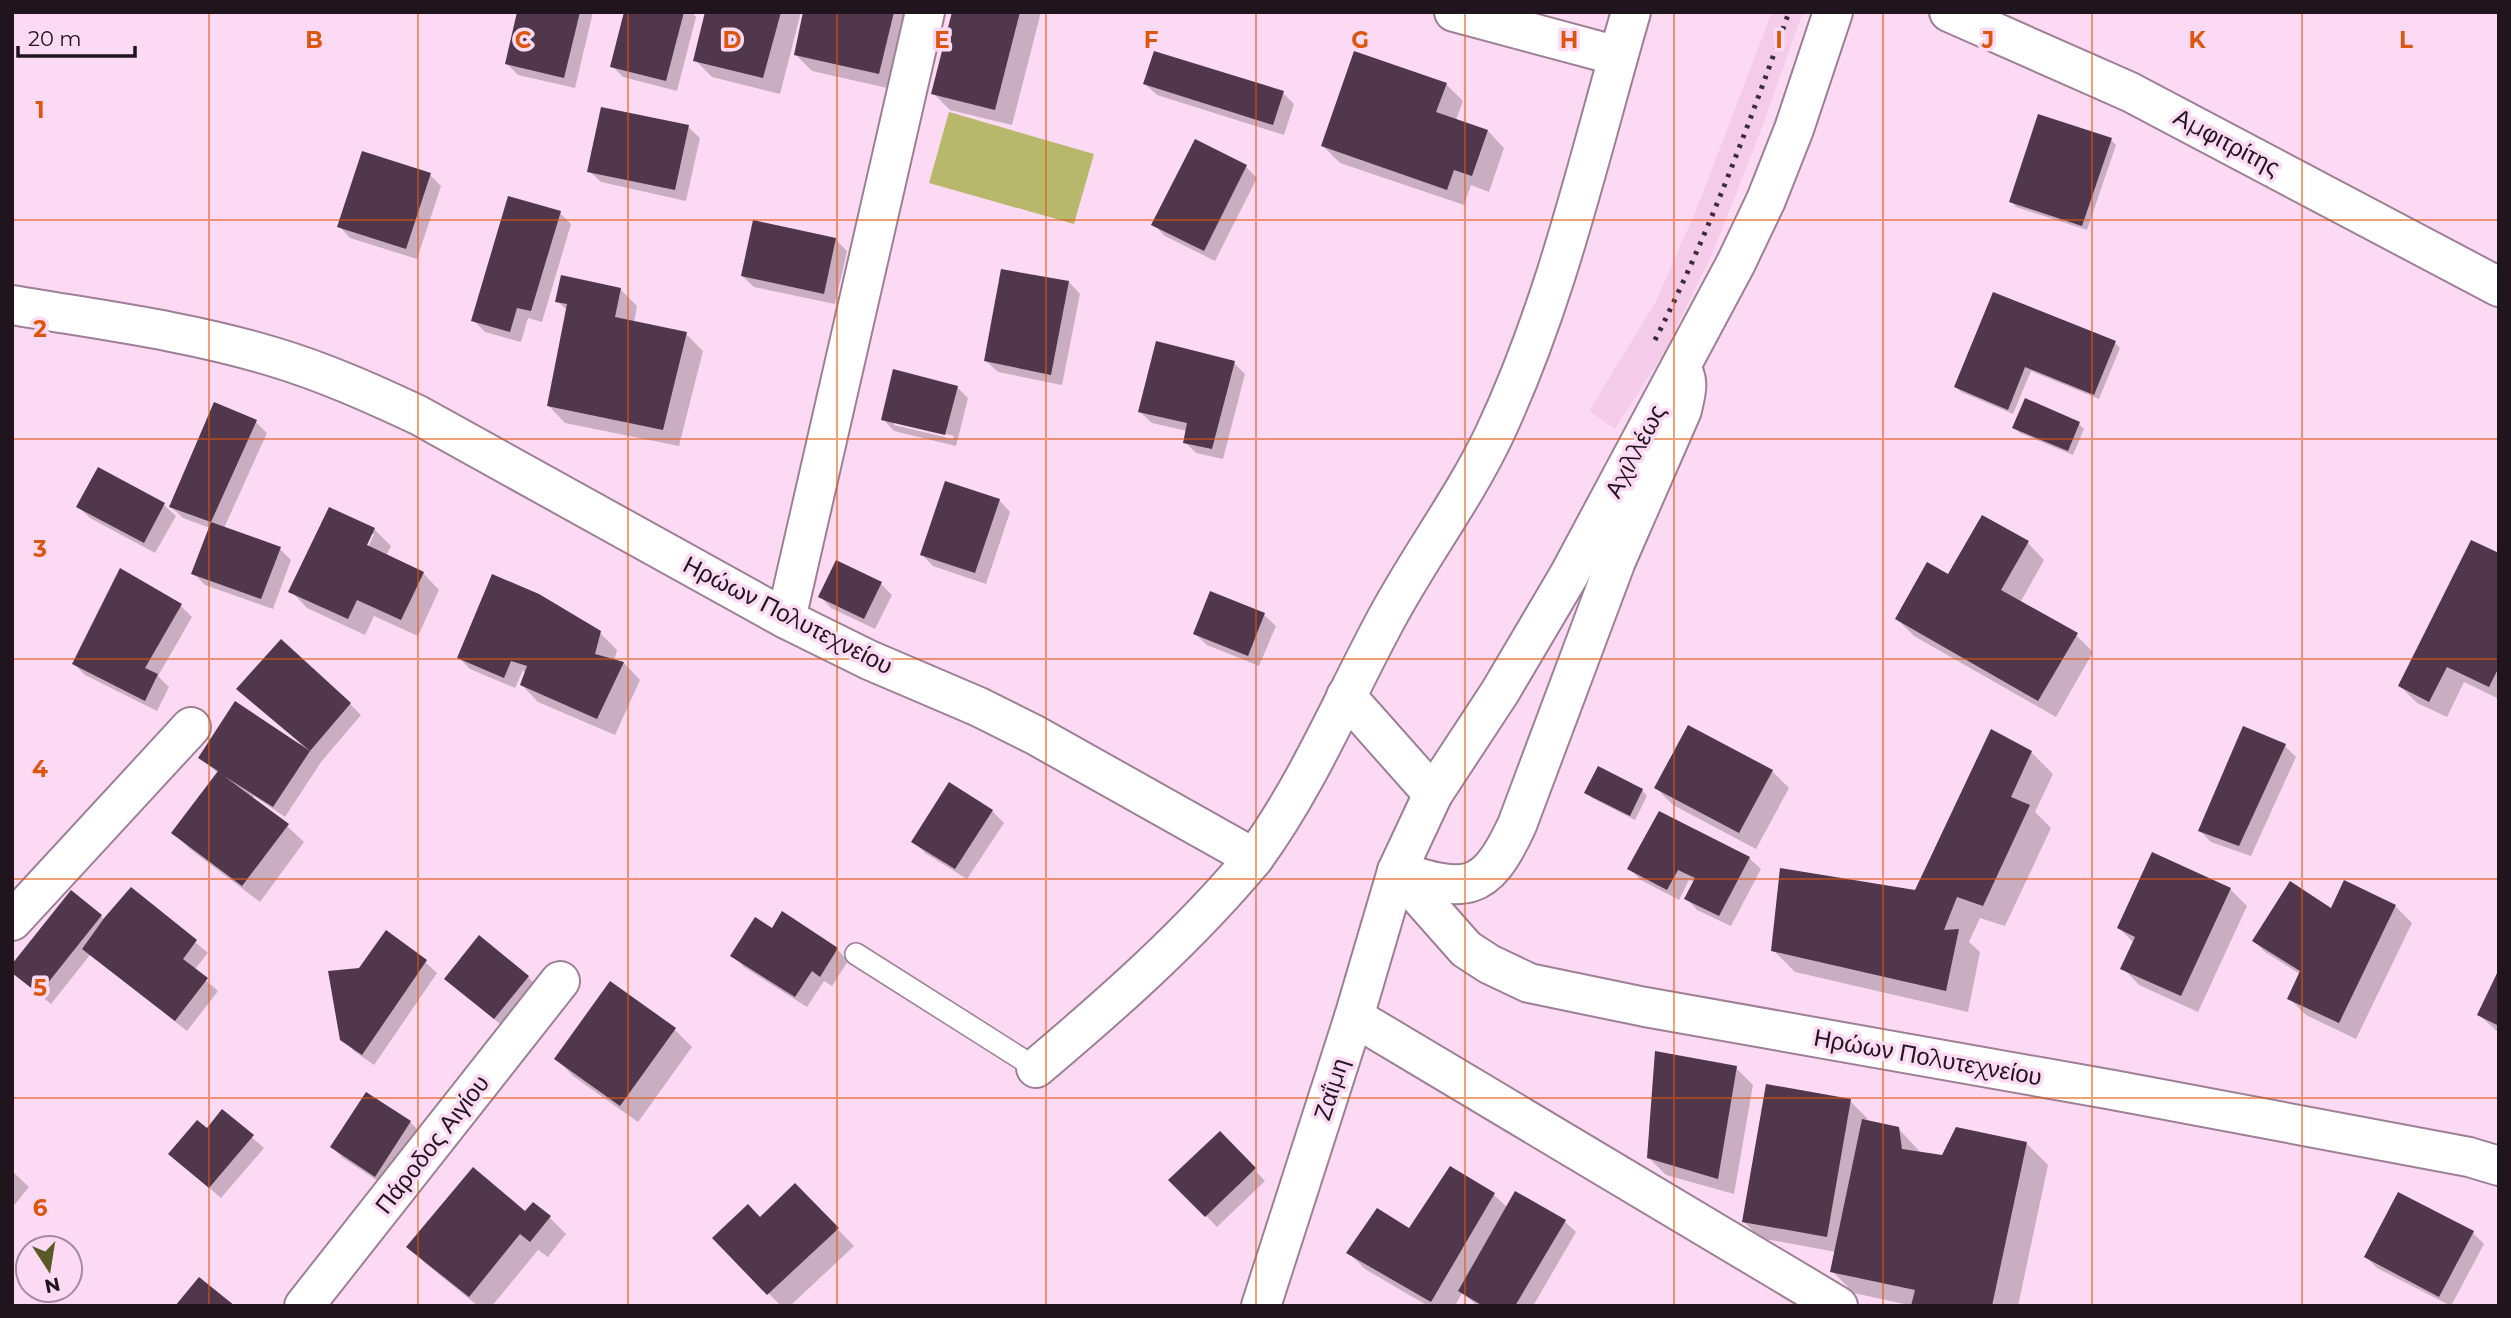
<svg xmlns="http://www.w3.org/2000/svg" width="2511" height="1318" font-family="Montserrat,sans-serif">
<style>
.built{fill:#f4cce9}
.pitch{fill:#b8b86c}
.shadow{fill:#0003;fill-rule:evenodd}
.building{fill:#51374b}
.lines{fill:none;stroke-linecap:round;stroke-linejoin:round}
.service-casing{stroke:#9e8096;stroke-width:24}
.minor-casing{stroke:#9e8096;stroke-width:42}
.tertiary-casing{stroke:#9e8096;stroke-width:42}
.service{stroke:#fff;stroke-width:21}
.minor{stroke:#fff;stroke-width:38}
.tertiary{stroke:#fff;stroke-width:38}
.rail{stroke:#3a2d37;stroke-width:5;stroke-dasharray:3.5 7;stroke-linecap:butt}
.grid{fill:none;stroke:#de560d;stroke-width:2;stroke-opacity:0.55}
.labels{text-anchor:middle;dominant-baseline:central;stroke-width:7;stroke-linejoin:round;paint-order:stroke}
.street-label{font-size:24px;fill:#20151d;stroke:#fcdaf3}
.grid-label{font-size:23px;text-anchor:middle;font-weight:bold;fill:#de560d;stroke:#fcdaf3;stroke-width:7;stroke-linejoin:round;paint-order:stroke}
</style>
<rect width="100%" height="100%" fill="#fcdaf3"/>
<polygon class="built" points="1772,12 1803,12 1758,138 1712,254 1665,351 1615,429 1589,411 1655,303 1697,208"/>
<polygon class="pitch" points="949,112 1094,154 1074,224 929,183"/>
<g class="shadow">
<polygon points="519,12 593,12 575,88 518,75 507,64"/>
<polygon points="626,12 692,12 696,17 677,91 623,77 612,66"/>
<polygon points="707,12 801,12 780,94 712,77 695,60"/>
<polygon points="805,12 914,12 896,90 812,71 795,54"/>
<polygon points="954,12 1041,12 1012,125 950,110 933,93"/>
<polygon points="1145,84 1283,93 1294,104 1284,135 1157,95"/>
<polygon points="1446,84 1463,101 1456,120 1488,131 1504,148 1489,192 1471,185 1464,205 1340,163 1323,146"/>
<polygon points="688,127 700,138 686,201 601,182 589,171"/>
<polygon points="2111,140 2116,145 2087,230 2016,207 2011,201"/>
<polygon points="1246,167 1257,178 1215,261 1165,236 1154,225"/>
<polygon points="430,175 441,186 417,259 350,238 339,226"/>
<polygon points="560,213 571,224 542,322 528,318 521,342 485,332 473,320"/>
<polygon points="835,239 847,251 835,304 754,287 742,276"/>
<polygon points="1069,282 1080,294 1062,385 998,372 986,361"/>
<polygon points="620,289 637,306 634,322 686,334 703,351 679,446 565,423 549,406 568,311 557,301"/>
<polygon points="1994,294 2115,343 2120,348 2099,399 2031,371 2013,414 1961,392 1956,387"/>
<polygon points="1234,363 1245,374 1223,459 1196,453 1185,442 1187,431 1152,423 1140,412"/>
<path d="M957 387 968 398 956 446 894 431 883 419ZM894 421 954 436 953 439 894 425Z"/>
<polygon points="256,422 267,433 224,528 280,549 291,560 273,609 205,585 193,573 210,528 183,518 171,507"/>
<polygon points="2079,424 2084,429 2073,455 2020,433 2014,428"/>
<polygon points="99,469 164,505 176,516 155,553 90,518 78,507"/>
<polygon points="999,500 1010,512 986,584 933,566 922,555"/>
<path d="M374 529 391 546 386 556 423 573 439 590 418 636 374 616 365 635 307 608 291 591ZM370 534H374L365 554 362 552Z"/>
<polygon points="2028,543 2044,560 2020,603 2076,635 2093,652 2056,717 1914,636 1897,619 1949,576"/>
<polygon points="2499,555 2499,699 2464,682 2447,717 2417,703 2400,686"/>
<polygon points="881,584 892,595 875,629 831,608 820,596"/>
<polygon points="1211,593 1264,615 1276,626 1259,666 1207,645 1195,634"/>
<polygon points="181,606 192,617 158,676 169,687 157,711 85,675 74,664"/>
<polygon points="600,633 617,650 614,661 624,663 640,680 615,735 538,702 522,685 526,674 523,670 515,688 470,669 459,658"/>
<polygon points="249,700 350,704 361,715 321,762 285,817 254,796 252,799 287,826 304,842 260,902 190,849 173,832 218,773 200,758 301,744"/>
<polygon points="2285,746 2296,757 2251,856 2211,842 2200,831"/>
<polygon points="2031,752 2053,774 2035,812 2051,828 2005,926 1980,918 1969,942 1980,952 1968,1012 1795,972 1773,950 1916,892"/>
<polygon points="1772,771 1789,788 1756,849 1673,805 1656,788"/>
<polygon points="950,785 992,811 1004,823 967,879 925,853 913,841"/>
<polygon points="1642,790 1647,796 1635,820 1592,798 1586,792"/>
<polygon points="1749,858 1761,869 1731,926 1697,910 1686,898 1695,882 1689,880 1679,900 1641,880 1630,869"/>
<polygon points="131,889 208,953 194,970 218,991 187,1031 90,955 51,1004 12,972 101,916 105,920"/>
<polygon points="2230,889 2247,906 2198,1012 2139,985 2123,968 2134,943 2119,928"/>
<polygon points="2395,906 2412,923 2356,1039 2306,1015 2289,998 2300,974 2265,952 2254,941 2331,910"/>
<polygon points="783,914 837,949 848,961 832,986 824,981 807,1007 744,967 733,955 772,930"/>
<polygon points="425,962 437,973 374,1065 354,1051 342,1039"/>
<polygon points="2499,973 2499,1033 2479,1015"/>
<polygon points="528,977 539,988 506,1029 446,979"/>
<polygon points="611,984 675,1030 692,1047 638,1122 573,1076 557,1059"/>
<polygon points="1736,1068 1753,1085 1734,1194 1666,1175 1649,1158"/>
<polygon points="1850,1101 1867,1118 1866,1122 1898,1128 1921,1153 1943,1157 2026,1143 2048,1165 2018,1306 1913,1306 1854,1293 1832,1271 1836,1252 1760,1238 1743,1221"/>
<polygon points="222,1111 264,1148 221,1198 170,1154 207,1131"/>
<polygon points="410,1122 421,1133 387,1187 343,1158 332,1147"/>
<polygon points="1220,1133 1265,1181 1217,1227 1171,1180"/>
<polygon points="12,1171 29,1187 12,1208"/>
<polygon points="795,1185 854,1246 790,1306 781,1306 715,1238 760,1219"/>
<polygon points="1494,1195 1508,1208 1564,1221 1576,1232 1533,1306 1478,1306 1462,1293 1455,1306 1428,1306 1365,1269 1349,1253"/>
<polygon points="525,1213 549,1217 566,1234 548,1257 538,1250 492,1306 478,1306 425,1263 409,1247"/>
<polygon points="2473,1233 2484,1244 2451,1306 2377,1268 2366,1257"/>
</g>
<g class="building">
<polygon points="517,12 580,12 564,78 505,64"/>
<polygon points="624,12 684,12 666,81 610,67"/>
<polygon points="705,12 781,12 763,78 693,61"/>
<polygon points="803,12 894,12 879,74 794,55"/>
<polygon points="952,12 1020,12 995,110 931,94"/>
<polygon points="1154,51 1284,91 1273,125 1143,84"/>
<polygon points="1354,51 1447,83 1436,112 1488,130 1472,176 1454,170 1447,190 1321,146"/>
<polygon points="601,107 689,125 675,190 587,172"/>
<polygon points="2038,114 2112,138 2082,226 2009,202"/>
<polygon points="1195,139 1247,165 1204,251 1151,225"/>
<polygon points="362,151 431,173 406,249 337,227"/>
<polygon points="508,196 561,211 531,311 517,308 510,332 471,321"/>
<polygon points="753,220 836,238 824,294 741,276"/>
<polygon points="1001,269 1069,281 1051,375 984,361"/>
<polygon points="561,275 621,288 615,317 687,332 663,430 547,406 567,304 555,302"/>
<polygon points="1993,292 2116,341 2094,395 2025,367 2008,410 1954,387"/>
<polygon points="1156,341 1235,361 1212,449 1183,443 1187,423 1138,412"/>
<polygon points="893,369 958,386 945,435 881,420"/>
<polygon points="2025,398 2080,422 2068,451 2012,428"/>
<polygon points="214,402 257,420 211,522 281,547 261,599 191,574 211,522 169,507"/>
<polygon points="98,467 165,503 144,543 76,507"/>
<polygon points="945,481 1000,499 975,573 920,555"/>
<polygon points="329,507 375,528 367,545 424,572 401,620 357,600 348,619 288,592"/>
<polygon points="1982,515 2029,541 2001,590 2078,633 2038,701 1895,619 1927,562 1948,574"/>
<polygon points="2471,540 2499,553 2499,667 2489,687 2447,667 2429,702 2398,686"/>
<polygon points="836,560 882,582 864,619 818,597"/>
<polygon points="120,568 182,604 145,668 158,674 145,701 72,664"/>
<polygon points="492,574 539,594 601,631 595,654 624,662 597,719 520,685 527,666 511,661 504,678 457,658"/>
<polygon points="1210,591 1265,613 1248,656 1193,634"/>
<polygon points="281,639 351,703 310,751 236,689"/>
<polygon points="235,701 310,751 273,807 224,776 289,824 242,886 171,833 218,771 198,758"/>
<polygon points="1688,725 1773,770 1739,833 1654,788"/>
<polygon points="2243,726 2286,744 2239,846 2198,831"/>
<polygon points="1991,729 2032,751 2011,797 2030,805 1983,906 1957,897 1944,930 1959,929 1946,991 1771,951 1780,868 1915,890"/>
<polygon points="1598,766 1643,789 1630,816 1584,793"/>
<polygon points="949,782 993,810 955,869 911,842"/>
<polygon points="1659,811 1750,857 1719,916 1684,899 1695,878 1678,870 1667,890 1627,869"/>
<polygon points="2152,852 2231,888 2181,996 2120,969 2135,937 2117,928"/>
<polygon points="2344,880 2396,905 2339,1023 2287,999 2300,971 2252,941 2290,881 2331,908"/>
<polygon points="131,887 197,940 183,959 208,978 175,1021 82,949 105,917"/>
<polygon points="71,890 102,915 39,994 12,973 12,964"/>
<polygon points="782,911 838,948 820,977 812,971 795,997 730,956 755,917 772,928"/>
<polygon points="386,930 427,960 362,1055 340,1040 328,971 359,968"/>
<polygon points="479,935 529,976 494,1019 444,979"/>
<polygon points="2499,969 2499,1026 2477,1015"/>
<polygon points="610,981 676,1028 620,1106 554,1059"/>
<polygon points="1655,1051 1737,1066 1718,1179 1647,1158"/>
<polygon points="1766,1084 1851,1099 1827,1237 1742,1222"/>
<polygon points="366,1092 411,1121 375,1177 330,1147"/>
<polygon points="222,1109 254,1135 209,1188 168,1154 197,1120 207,1128"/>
<polygon points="1862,1119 1899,1127 1902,1149 1942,1155 1956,1127 2027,1142 1992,1306 1911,1306 1915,1290 1830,1272"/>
<polygon points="1220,1131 1256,1168 1205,1217 1168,1180"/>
<polygon points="1450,1166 1495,1193 1431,1302 1346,1253 1377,1208 1409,1228"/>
<polygon points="473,1167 525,1211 533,1202 551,1216 530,1242 520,1234 469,1297 406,1247"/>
<polygon points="795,1183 839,1228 767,1295 712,1238 748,1204 760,1217"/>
<polygon points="1515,1191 1566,1220 1515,1306 1483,1306 1458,1291"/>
<polygon points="2398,1192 2474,1231 2439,1297 2364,1257"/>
<polygon points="199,1277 235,1306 175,1306"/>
</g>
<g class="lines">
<g class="service-casing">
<polyline id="service" points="856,954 1036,1068"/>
</g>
<g class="minor-casing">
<g id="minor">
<polyline points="1454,12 1618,56"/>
<polyline points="1949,12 2130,92 2499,287"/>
<path d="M12 305C100 320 189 331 274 357 324 372 371 393 418 415L786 619 869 660 979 707 1035 735 1254 858C1306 787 1341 704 1382 627 1416 561 1462 502 1494 435 1558 299 1589 156 1631 12"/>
<polyline points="786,619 925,12"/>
<polyline points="1346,696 1433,794"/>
<path d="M1397 871C1466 893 1485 894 1517 825L1616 561 1682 410C1685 395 1691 380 1680 368"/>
<polyline points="12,921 191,727"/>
<polyline points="1354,1017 1838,1306"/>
<path d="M1036 1068C1113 1003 1189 936 1254 858"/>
<polyline points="304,1306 560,981"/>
</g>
</g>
<g class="tertiary-casing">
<g id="tertiary">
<polyline points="1397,871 1466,949 1489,964 1529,983 1645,1007 2113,1090 2469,1157 2499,1166"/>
<polyline points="1261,1306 1354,1017 1397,871 1433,794 1500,692 1569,575 1736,263 1766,200 1794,129 1833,12"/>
</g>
</g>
<use href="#service" class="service"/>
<use href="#minor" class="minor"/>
<use href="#tertiary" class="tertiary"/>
<path class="rail" d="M1655 340C1709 234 1749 124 1789 12"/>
</g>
<path class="grid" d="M209 12V1306M418 12V1306M628 12V1306M837 12V1306M1046 12V1306M1256 12V1306M1465 12V1306M1674 12V1306M1883 12V1306M2092 12V1306M2302 12V1306M12 220H2499M12 439H2499M12 659H2499M12 879H2499M12 1098H2499"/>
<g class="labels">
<g class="street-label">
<text transform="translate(2227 142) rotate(28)">Αμφιτρίτης</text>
<text transform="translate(1635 451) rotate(-62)">Αχιλλέως</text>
<text transform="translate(788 615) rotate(27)">Ηρώων Πολυτεχνείου</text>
<text transform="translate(1928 1057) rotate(10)">Ηρώων Πολυτεχνείου</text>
<text transform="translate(1331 1089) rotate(-72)">Ζαΐμη</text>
<text transform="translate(432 1144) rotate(-52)">Πάροδος Αιγίου</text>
</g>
</g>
<g class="grid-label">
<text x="314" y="48">B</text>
<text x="523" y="48">C</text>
<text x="732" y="48">D</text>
<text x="942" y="48">E</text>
<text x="1151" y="48">F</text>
<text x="1360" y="48">G</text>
<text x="1569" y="48">H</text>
<text x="1779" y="48">I</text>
<text x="1988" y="48">J</text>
<text x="2197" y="48">K</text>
<text x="2406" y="48">L</text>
<text x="40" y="118">1</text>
<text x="40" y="337">2</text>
<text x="40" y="557">3</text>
<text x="40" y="777">4</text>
<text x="40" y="996">5</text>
<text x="40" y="1216">6</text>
</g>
<rect width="2511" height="1318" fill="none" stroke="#20151d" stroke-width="28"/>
<g transform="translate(49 1269) rotate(168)"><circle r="33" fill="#fcdaf3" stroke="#a48b9d" stroke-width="2"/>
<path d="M0-5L12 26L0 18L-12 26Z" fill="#5b5a27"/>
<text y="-10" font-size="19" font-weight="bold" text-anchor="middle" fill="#20151d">N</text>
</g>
<path d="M18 46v10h117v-10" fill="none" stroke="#20151d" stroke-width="3.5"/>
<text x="28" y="46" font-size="21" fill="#20151d" stroke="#fcdaf3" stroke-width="5" paint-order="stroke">20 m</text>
</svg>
